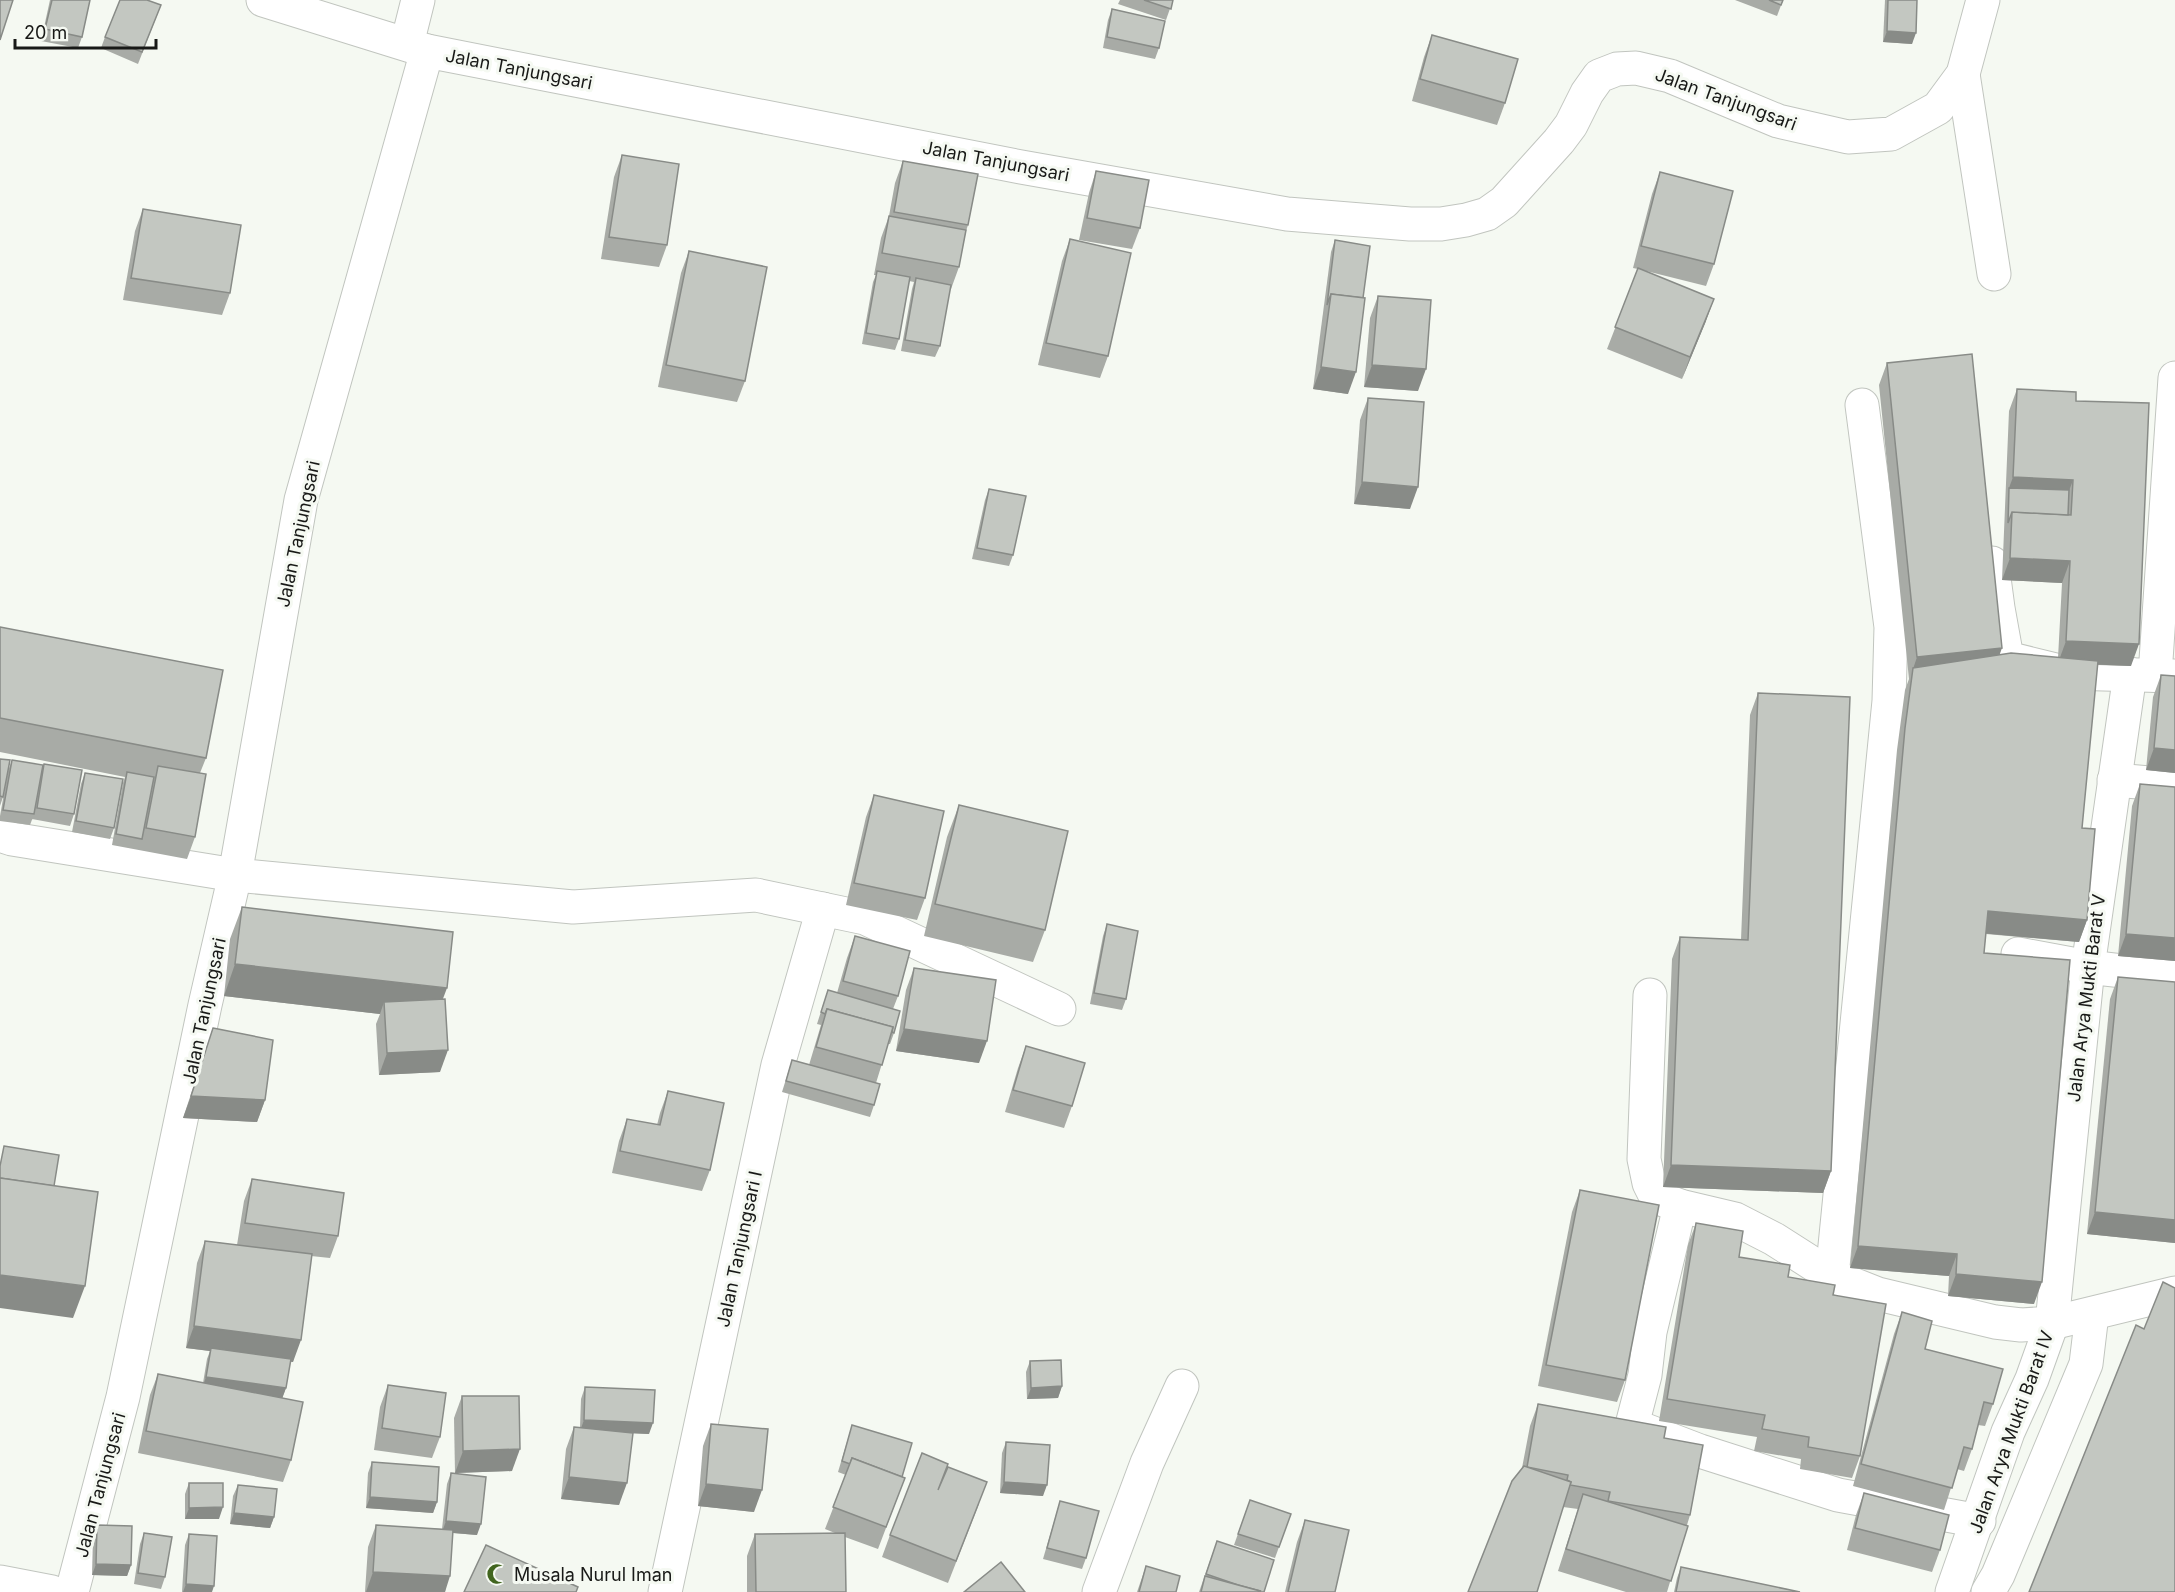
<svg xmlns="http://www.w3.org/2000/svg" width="2175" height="1592" font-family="Inter,sans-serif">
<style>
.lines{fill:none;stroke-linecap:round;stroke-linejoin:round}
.minor-casing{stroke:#c1c5bf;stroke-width:35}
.minor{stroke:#fff;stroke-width:33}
.wall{fill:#a8aba6}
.shaded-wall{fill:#888b87}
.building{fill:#c3c7c1;stroke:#888b87;stroke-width:1.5}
.labels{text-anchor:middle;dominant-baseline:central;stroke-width:6;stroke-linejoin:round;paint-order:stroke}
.street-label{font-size:18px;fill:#181917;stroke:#f5f9f2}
.poi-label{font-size:18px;fill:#181917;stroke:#f5f9f2;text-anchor:start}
</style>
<rect width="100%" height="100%" fill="#f5f9f2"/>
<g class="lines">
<g class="minor-casing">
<g id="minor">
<polyline points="263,0 427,51"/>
<polyline points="407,44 418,0"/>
<polyline points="1963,74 1994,274"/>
<polyline points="1992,563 1998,608 2007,658 2068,673 2175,676"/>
<polyline points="2155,675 2175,378"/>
<polyline points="2114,780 2175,785"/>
<polyline points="0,835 12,839 235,875 573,907 756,895 865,918 1059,1009"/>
<polyline points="2018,954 2088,967 2175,977"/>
<polyline points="1650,995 1644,1159 1649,1183 1656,1197 1680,1206 1735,1219 1774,1239 1832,1276 1878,1294 1995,1322 2021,1325 2052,1323 2175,1293"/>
<polyline points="1680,1206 1650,1332 1645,1375 1632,1425 1700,1451 1838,1495 1979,1521"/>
<polyline points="1832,1276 1889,701 1891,627 1862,405"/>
<polyline points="0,1582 52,1592"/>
<polyline points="72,1592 123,1397 205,1005 235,875 301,500 427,51 1021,167 1287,214 1410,224 1441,224 1466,220 1487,214 1504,202 1559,141 1571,125 1587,93 1599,76 1617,69 1636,68 1670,76 1778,121 1848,137 1891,134 1938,108 1963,74 1983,0"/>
<polyline points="665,1592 778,1065 823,909"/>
<polyline points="1099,1592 1147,1463 1182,1386"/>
<polyline points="1952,1592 2008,1432 2032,1379 2052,1323 2088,967 2130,674"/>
<polyline points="1988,1592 1998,1575 2086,1364 2092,1314"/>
</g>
</g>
<use href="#minor" class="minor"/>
</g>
<g class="wall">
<polygon points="50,0 90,0 82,37 78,48 41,41"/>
<polygon points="1120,0 1173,0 1166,20 1118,4"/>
<polygon points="1735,0 1783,0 1777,16"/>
<polygon points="1885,0 1917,0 1912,44 1883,42"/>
<polygon points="161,5 138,64 101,48 105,37"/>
<polygon points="1112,9 1159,48 1155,59 1103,48 1108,20"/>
<polygon points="1432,35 1505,103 1497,125 1412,101 1424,57"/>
<polygon points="622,155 667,245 659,267 601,259 614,177"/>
<polygon points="903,161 968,225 966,231 959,267 951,289 950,288 940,346 935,357 901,351 912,289 914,282 909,281 899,339 895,350 862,344 873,282 876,275 874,275 881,238 889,216 895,183"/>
<polygon points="1096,171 1140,228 1132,249 1079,240 1089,193"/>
<polygon points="1660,172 1714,264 1706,286 1642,270 1706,321 1682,379 1607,349 1638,269 1633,268 1652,194"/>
<polygon points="143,209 230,293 222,315 123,300 135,231"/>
<polygon points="1070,239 1108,356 1100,378 1038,365 1062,261"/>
<polygon points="1335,240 1348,394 1313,389 1331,252"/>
<polygon points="689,251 745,381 737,402 658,387 681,273"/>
<polygon points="1378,296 1418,391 1364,387 1370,318"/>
<polygon points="1887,363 2000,655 2058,658 2062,583 2002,580 2009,411 2017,389 2076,401 2131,666 2097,665 2082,828 2087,920 2079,942 1986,934 1984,953 2034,1304 1948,1296 1949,1276 1850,1268 1897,750 1905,690 1909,679 1879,385"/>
<polygon points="1368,398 1410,509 1354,504 1360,420"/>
<polygon points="989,489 1013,555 1009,566 972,559 985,500"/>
<polygon points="0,627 206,758 200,773 195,837 187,859 112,845 123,783 125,777 0,752"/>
<polygon points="2161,675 2175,773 2146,770 2153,697"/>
<polygon points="1758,693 1831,1171 1823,1193 1663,1187 1672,959 1680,937 1741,940 1750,715"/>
<polygon points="0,759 3,797 0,806"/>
<polygon points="12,760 42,770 44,764 74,814 70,826 32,819 33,817 30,825 0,821 0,816 8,771"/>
<polygon points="85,773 114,828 110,839 72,832 81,784"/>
<polygon points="2140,784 2175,787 2175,961 2118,956 2132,806"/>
<polygon points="874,795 925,898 917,920 846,905 866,817"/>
<polygon points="959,805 1045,930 1033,962 924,936 947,837"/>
<polygon points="242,907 443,999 440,1072 379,1075 376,1024 380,1014 224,996 230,939"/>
<polygon points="1107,924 1126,999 1122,1010 1090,1004 1103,936"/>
<polygon points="855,936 898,996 893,1009 894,1033 890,1044 888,1044 876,1083 874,1105 870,1117 782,1092 792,1060 809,1065 821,1025 817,1024 824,1002 828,990 837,993 847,958"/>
<polygon points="914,968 979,1063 896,1051 906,990"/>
<polygon points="2118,977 2175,1243 2087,1234 2110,999"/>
<polygon points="213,1028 265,1100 257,1122 183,1118"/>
<polygon points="1026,1046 1072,1106 1064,1128 1005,1112 1018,1068"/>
<polygon points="668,1091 710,1170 702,1191 612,1173 619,1141 627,1119 657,1125 660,1113"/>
<polygon points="252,1179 338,1236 330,1258 311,1256 293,1362 290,1361 286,1388 282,1398 291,1460 283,1482 138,1453 150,1395 158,1374 203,1383 207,1359 210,1351 186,1348 197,1263 205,1241 255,1247 237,1245 244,1201"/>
<polygon points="1580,1190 1625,1380 1617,1402 1538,1386 1572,1212"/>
<polygon points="1696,1223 1739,1257 1833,1295 1860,1456 1852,1478 1800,1469 1801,1459 1754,1451 1757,1437 1659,1421 1688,1245"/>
<polygon points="1902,1312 1925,1349 1993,1404 1985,1426 1978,1425 1972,1449 1964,1471 1957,1469 1944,1510 1853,1486 1894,1334"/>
<polygon points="1030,1361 1062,1386 1058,1398 1027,1399 1026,1372"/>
<polygon points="388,1385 440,1437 432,1458 374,1450 380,1407"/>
<polygon points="585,1387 649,1434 630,1433 619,1505 561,1499 566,1449 574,1427 580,1428 581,1399"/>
<polygon points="462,1396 512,1471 455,1473 454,1418"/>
<polygon points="1538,1404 1664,1438 1690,1515 1667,1592 1626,1592 1558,1571 1578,1509 1563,1507 1522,1468 1530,1426"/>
<polygon points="711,1424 754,1512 698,1506 703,1446"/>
<polygon points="852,1425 902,1477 905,1478 878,1549 845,1537 846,1592 747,1592 747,1556 755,1534 835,1533 825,1529 846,1475 838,1472"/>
<polygon points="1006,1442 1043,1496 1000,1493 1002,1453"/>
<polygon points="372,1462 437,1502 433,1513 366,1508 368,1473"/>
<polygon points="451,1473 477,1535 453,1533 445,1592 365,1592 368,1547 376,1525 442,1529 447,1484"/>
<polygon points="189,1483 219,1519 185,1519 185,1494"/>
<polygon points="941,1483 979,1504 948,1583 882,1557 890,1535"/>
<polygon points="238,1485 274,1517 270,1528 230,1524 233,1496"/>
<polygon points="1864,1493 1940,1550 1932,1572 1847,1550 1856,1515"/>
<polygon points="1250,1500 1291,1514 1275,1558 1234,1545"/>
<polygon points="1060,1501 1086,1558 1082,1569 1043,1559"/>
<polygon points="1305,1520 1335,1592 1285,1592 1297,1542"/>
<polygon points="97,1525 131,1565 127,1576 92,1575 93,1536"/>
<polygon points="144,1533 165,1577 161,1589 134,1584 140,1544"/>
<polygon points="189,1534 212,1592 182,1592 185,1545"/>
<polygon points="1217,1541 1264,1592 1199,1592"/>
<polygon points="1146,1566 1176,1592 1137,1592"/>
<polygon points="1681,1567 1800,1592 1674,1592 1677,1578"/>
</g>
<g class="shaded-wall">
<polygon points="1887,31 1916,33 1912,44 1883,42"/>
<polygon points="1714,299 1706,321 1682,379 1690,357"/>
<polygon points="1372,365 1426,369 1418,391 1364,387"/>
<polygon points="1321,367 1356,372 1348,394 1313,389"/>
<polygon points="2013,477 2073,480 2065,502 2009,488"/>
<polygon points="1362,482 1418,487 1410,509 1354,504"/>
<polygon points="2010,558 2070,561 2062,583 2002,580"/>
<polygon points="2066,641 2139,644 2131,666 2058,663"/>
<polygon points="2002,648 1994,670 1913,669 1917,657"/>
<polygon points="2154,748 2175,750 2175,773 2146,770"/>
<polygon points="1988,911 2087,920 2079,942 1980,933"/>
<polygon points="2126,934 2175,938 2175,961 2118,956"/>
<polygon points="235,964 447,988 435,1020 384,1002 380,1014 224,996"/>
<polygon points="904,1029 987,1041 979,1063 896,1051"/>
<polygon points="448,1050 440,1072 379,1075 387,1053"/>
<polygon points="191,1096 265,1100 257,1122 183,1118"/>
<polygon points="1671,1165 1831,1171 1823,1193 1663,1187"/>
<polygon points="2095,1212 2175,1220 2175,1243 2087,1234"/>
<polygon points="1858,1246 1957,1254 1949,1276 1850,1268"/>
<polygon points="1956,1274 2042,1282 2034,1304 1948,1296"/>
<polygon points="0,1275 85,1286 73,1318 0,1308"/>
<polygon points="194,1326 301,1340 293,1362 210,1351 211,1348 210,1351 186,1348"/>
<polygon points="206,1377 286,1388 282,1399 202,1388"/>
<polygon points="1062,1386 1058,1398 1027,1399 1031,1388"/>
<polygon points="584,1420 653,1423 649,1434 580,1431"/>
<polygon points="520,1449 512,1471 455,1473 463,1451"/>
<polygon points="569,1477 627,1483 619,1505 561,1499"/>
<polygon points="1004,1482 1047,1485 1043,1496 1000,1493"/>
<polygon points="706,1484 762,1490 754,1512 698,1506"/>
<polygon points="370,1497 437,1502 433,1513 366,1508"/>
<polygon points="223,1507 219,1519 185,1519 189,1508"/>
<polygon points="234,1513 274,1517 270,1528 230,1524"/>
<polygon points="446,1521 481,1524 477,1535 442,1532"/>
<polygon points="96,1564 131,1565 127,1576 92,1575"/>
<polygon points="373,1572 450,1576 445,1592 366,1592"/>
<polygon points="186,1584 214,1586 212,1592 183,1592"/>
</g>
<g class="building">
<polygon points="0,0 13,0 0,40"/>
<polygon points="52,0 90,0 82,37 45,29"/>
<polygon points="120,0 147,0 161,5 142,52 105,37"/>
<polygon points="1144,0 1173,0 1171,9"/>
<polygon points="1769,0 1783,0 1781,5"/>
<polygon points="1888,0 1917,0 1916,33 1887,31"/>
<polygon points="1112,9 1165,21 1159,48 1107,37"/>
<polygon points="1432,35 1518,59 1505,103 1420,79"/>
<polygon points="622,155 679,164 667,245 609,237"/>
<polygon points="903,161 978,174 968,225 894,212"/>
<polygon points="1096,171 1149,180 1140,228 1087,218"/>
<polygon points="1660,172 1733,191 1714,264 1641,246"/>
<polygon points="143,209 241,225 230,293 131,278"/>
<polygon points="889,216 966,230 959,267 882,253"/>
<polygon points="1070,239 1131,253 1108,356 1046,343"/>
<polygon points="1335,240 1370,246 1363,298 1331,294 1327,305"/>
<polygon points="689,251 767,267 745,381 666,365"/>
<polygon points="1638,268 1714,299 1690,357 1615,327"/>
<polygon points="877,271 910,277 899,339 866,333"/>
<polygon points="916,278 951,285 940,346 905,340"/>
<polygon points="1331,294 1365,298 1356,372 1321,367"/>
<polygon points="1378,296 1431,300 1426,369 1372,365"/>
<polygon points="1972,354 2002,648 1917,657 1887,363"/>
<polygon points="2017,389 2076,392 2076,401 2149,403 2139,644 2066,641 2070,561 2010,558 2012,512 2071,515 2073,480 2013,477"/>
<polygon points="1368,398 1424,402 1418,487 1362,482"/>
<polygon points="2009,488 2069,490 2068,515 2012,512 2008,523"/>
<polygon points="989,489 1026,496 1013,555 977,548"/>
<polygon points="0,627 223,670 206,758 0,718"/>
<polygon points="2011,653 2098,661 2082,828 2095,829 2087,920 1988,911 1984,953 2070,960 2042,1282 1956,1274 1957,1254 1858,1246 1905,728 1913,668"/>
<polygon points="2161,675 2175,676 2175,750 2154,748"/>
<polygon points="1758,693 1850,697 1831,1171 1671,1165 1680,937 1748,940"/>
<polygon points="0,759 10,760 3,797 0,796"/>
<polygon points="12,760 43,765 34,814 3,810"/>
<polygon points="44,764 82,770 74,814 37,808"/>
<polygon points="158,766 206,774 195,837 146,828"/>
<polygon points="127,772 154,777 142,839 116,834"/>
<polygon points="85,773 123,779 114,828 76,821"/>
<polygon points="2140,784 2175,787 2175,938 2126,934"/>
<polygon points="874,795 944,811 925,898 854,883"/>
<polygon points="959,805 1068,831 1045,930 935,904"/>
<polygon points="242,907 453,932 447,988 235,964"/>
<polygon points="1107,924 1138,931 1126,999 1094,993"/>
<polygon points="855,936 910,951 898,996 843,981"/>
<polygon points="914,968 996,980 987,1041 904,1029"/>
<polygon points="2118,977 2175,982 2175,1220 2095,1212"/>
<polygon points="828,990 900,1011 894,1033 892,1032 893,1027 827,1009 825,1014 821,1012"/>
<polygon points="445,999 448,1050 387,1053 384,1002"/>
<polygon points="827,1009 893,1027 882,1065 816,1047"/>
<polygon points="213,1028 273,1040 265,1100 191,1096"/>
<polygon points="1026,1046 1085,1063 1072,1106 1013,1090"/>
<polygon points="792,1060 880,1084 874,1105 786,1081"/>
<polygon points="668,1091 724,1103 710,1170 620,1151 627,1119 660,1125"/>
<polygon points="4,1146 59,1155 54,1186 0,1178 0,1166"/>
<polygon points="0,1178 98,1192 85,1286 0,1275"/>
<polygon points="252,1179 344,1193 338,1236 245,1223"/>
<polygon points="1580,1190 1659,1205 1625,1380 1546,1365"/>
<polygon points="1696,1223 1743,1231 1739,1257 1790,1265 1788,1277 1835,1285 1833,1295 1886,1304 1860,1456 1808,1447 1809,1437 1762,1429 1765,1415 1667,1399"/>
<polygon points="205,1241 312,1254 301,1340 194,1326"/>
<polygon points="2163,1282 2175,1288 2175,1592 2029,1592 2136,1325 2144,1329"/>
<polygon points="1902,1312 1932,1321 1925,1349 2003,1369 1993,1404 1984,1402 1972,1449 1964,1447 1952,1488 1861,1464"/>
<polygon points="211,1348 291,1359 286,1388 206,1377"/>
<polygon points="1061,1360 1062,1386 1031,1388 1030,1361"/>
<polygon points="158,1374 303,1402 291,1460 146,1431"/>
<polygon points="388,1385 446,1393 440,1437 382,1428"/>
<polygon points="585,1387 655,1390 653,1423 584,1420"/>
<polygon points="462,1396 519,1396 520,1449 463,1451"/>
<polygon points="1538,1404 1666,1427 1664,1438 1703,1445 1690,1515 1608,1501 1610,1492 1570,1485 1571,1482 1567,1480 1568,1475 1527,1467"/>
<polygon points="711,1424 768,1429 762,1490 706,1484"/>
<polygon points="852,1425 912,1443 902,1477 852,1458 850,1464 842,1461"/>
<polygon points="574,1427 633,1433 627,1483 569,1477"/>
<polygon points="1006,1442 1050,1445 1047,1485 1004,1482"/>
<polygon points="922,1453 948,1464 938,1490 948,1467 987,1482 956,1561 890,1535"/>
<polygon points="852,1458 905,1478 886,1527 833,1507"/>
<polygon points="372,1462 439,1467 437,1502 370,1497"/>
<polygon points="1524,1466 1571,1482 1537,1592 1468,1592 1512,1481"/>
<polygon points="451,1473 486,1477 481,1524 446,1521"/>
<polygon points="189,1483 223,1483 223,1507 189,1508"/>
<polygon points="238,1485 277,1489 274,1517 234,1513"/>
<polygon points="1864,1493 1949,1515 1940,1550 1855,1528"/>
<polygon points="1583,1494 1688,1526 1671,1581 1566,1549"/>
<polygon points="1250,1500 1291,1514 1279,1547 1238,1534"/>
<polygon points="1060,1501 1099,1511 1086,1558 1047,1548"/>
<polygon points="1305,1520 1349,1530 1335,1592 1288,1592"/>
<polygon points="97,1525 132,1526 131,1565 96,1564"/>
<polygon points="376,1525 453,1530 450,1576 373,1572"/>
<polygon points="144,1533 172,1537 165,1577 138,1573"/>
<polygon points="845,1533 846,1592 756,1592 755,1534"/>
<polygon points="189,1534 217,1536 214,1586 186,1584"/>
<polygon points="1217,1541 1274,1560 1264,1592 1259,1592 1260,1591 1238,1585 1206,1574"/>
<polygon points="486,1545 578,1587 576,1592 464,1592"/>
<polygon points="1001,1562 1025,1592 964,1592"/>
<polygon points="1146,1566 1180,1576 1176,1592 1139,1592"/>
<polygon points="1681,1567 1800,1592 1676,1592"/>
<polygon points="1205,1576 1260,1591 1259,1592 1201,1592"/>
</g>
<defs>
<g id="mosque-bare" transform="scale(1.62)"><path d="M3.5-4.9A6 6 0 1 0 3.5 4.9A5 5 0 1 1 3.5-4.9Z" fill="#41651e" stroke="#f5f9f2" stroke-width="2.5" paint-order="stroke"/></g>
</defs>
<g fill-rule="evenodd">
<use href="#mosque-bare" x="497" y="1574"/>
</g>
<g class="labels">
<g class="street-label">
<text transform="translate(519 69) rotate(11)">Jalan Tanjungsari</text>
<text transform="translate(1726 99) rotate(20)">Jalan Tanjungsari</text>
<text transform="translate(996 161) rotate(11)">Jalan Tanjungsari</text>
<text transform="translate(298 534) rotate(-78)">Jalan Tanjungsari</text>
<text transform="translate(2086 998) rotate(-83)">Jalan Arya Mukti Barat V</text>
<text transform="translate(204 1011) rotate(-78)">Jalan Tanjungsari</text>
<text transform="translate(739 1249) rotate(-78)">Jalan Tanjungsari I</text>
<text transform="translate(2011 1432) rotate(-70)">Jalan Arya Mukti Barat IV</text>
<text transform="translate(100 1485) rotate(-75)">Jalan Tanjungsari</text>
</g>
<g class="poi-label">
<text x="514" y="1574">Musala Nurul Iman</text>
</g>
</g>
<path d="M15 39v9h141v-9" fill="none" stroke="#181917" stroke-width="3"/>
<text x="24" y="39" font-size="18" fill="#181917" stroke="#f5f9f2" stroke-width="4.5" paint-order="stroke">20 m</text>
</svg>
